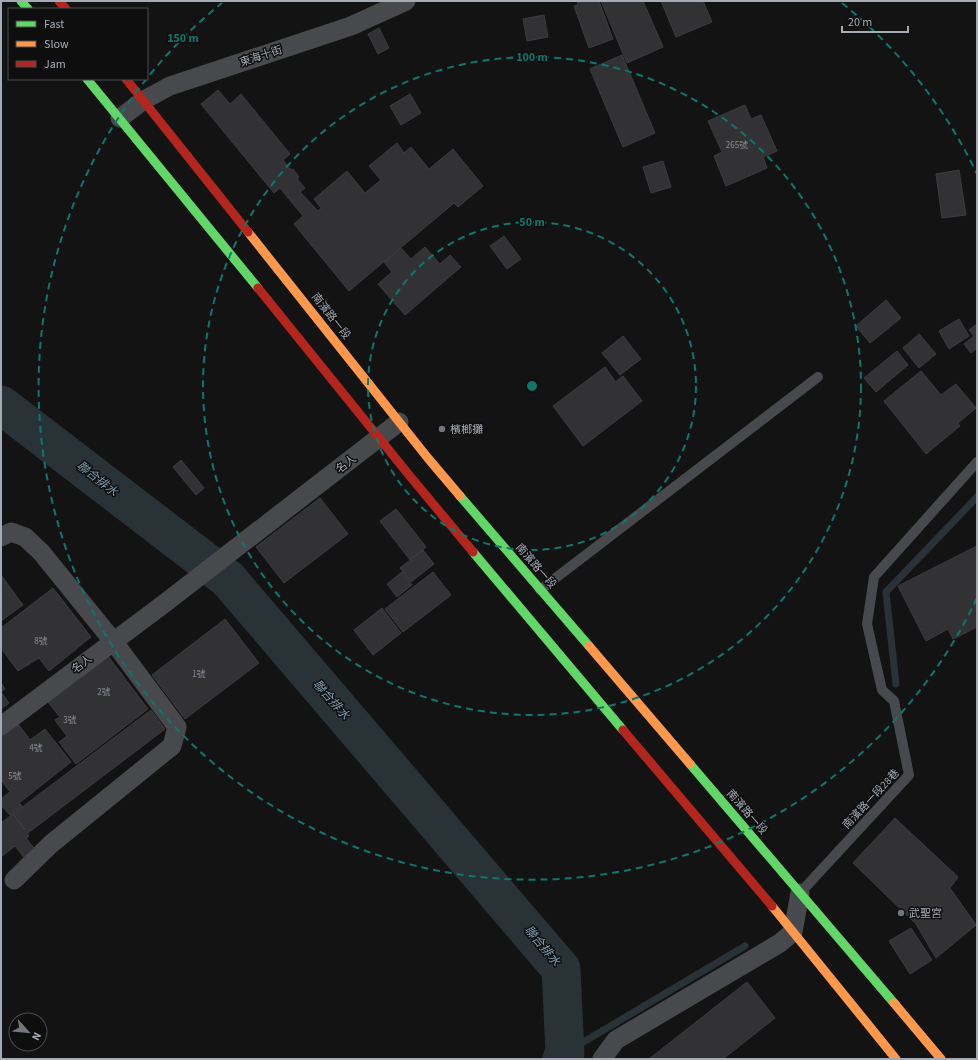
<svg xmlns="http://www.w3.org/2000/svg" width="978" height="1060" font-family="'Source Sans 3','Noto Sans TC',sans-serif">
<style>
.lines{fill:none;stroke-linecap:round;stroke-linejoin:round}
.stream{stroke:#293237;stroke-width:7}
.river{stroke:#293237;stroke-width:39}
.building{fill:#323234;stroke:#3c3d40}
.lane{stroke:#48494c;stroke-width:10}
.street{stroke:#48494c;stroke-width:19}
.fast{stroke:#63d668;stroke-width:9}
.slow{stroke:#ff974d;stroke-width:9}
.jam{stroke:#b3261e;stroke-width:9}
.ring{fill:none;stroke:#0f766e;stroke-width:2;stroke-dasharray:7 5}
.poi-dot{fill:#72767d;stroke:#0e0e0f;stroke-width:1.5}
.labels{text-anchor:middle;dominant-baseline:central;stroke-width:3;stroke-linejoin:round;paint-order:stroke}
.number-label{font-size:9px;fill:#888d95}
.street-label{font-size:11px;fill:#a5abb5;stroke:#0e0e0f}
.poi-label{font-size:11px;fill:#a5abb5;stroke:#0e0e0f;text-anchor:start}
.water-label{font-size:12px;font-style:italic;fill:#7c9db0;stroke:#0e0e0f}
.centre{fill:#0f766e;stroke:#0e0e0f;stroke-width:2}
.ring-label{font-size:12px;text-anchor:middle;font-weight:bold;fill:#0f766e;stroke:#0e0e0f;stroke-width:3;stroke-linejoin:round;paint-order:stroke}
</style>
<rect width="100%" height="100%" fill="#131314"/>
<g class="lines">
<g class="stream">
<polyline points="896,684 886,592 977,497"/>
<polyline points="565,1053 745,946"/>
</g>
<polyline class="river" points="1,405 228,579 561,969 565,1053 562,1059"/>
</g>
<g class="building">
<polygon points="577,1 599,1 613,39 589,48 574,6 578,5"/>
<polygon points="601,1 643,1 663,47 627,63"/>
<polygon points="661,1 703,1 712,22 676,37"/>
<polygon points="544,15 548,37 527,41 523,19"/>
<polygon points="379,28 389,48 378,54 368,34"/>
<polygon points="622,55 655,133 623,147 590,69"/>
<polygon points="218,90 230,104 241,94 290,154 283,160 291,170 293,169 299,177 297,179 305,188 300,192 318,211 321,208 314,199 347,171 365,193 381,180 369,166 397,143 404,153 411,147 429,169 453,149 483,186 458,207 454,203 349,291 294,224 303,216 280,188 274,193 201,104"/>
<polygon points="410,94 421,113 401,125 390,106"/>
<polygon points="745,105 751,119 761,115 777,151 763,157 767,168 726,186 714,156 722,152 708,121"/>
<polygon points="663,161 671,187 651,193 643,167"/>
<polygon points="959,170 966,215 942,218 936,174"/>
<polygon points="504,236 521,259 507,269 490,246"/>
<polygon points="425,247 440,264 450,255 461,267 405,315 378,284 392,272 384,262 401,248 411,259"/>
<polygon points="886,300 901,318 870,343 856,326"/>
<polygon points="959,319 969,336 949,349 939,331"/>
<polygon points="977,324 977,348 971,353 964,344 974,336 969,330"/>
<polygon points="919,334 936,354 919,368 903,348"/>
<polygon points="623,336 641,359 620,375 602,353"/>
<polygon points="897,351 908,365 876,392 864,378"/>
<polygon points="605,367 615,381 613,382 614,383 623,376 642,401 583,446 553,406"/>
<polygon points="921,371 941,395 956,384 976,408 958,423 960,426 926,454 884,401"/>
<polygon points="181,460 204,488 196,495 173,467"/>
<polygon points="320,498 348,534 284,583 256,547"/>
<polygon points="396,509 426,547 410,560 380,521"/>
<polygon points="977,546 977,627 953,639 948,629 926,641 898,586"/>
<polygon points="423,550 434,564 411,582 400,568"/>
<polygon points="402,572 412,585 397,597 387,584"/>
<polygon points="433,572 451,595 403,632 385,609"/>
<polygon points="1,575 23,605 1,621"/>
<polygon points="53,588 91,637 49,671 39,658 18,671 1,648 1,628"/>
<polygon points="382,608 401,633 373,655 354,630"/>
<polygon points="225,619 259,663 185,719 152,675"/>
<polygon points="108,656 148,709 76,764 59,742 67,736 55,720 60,717 48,702"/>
<polygon points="1,683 5,689 1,692 9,703 1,709"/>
<polygon points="151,710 165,729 28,833 13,814"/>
<polygon points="18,724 30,740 45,729 71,762 19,803 22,806 10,815 1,805 1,799 10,792 1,780 1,737"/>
<polygon points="13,814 29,836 26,838 37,852 26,860 15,846 1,857 1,823"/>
<polygon points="895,818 958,877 950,888 976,925 936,958 916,924 853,863"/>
<polygon points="911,928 932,960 910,974 889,941"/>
<polygon points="747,982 775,1018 723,1059 649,1059"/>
</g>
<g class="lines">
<g class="lane">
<polyline points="540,590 818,377"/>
<polyline points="800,893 909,775 894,701 882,690 867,624 874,577 977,462"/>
</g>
<g class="street">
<polyline points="120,118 144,100 170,86 351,26 406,1"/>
<polyline points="1,537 11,532 25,537 41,552 113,641 177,727 172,746 51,844 14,880"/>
<polyline points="1,726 165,603 399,422"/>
<polyline points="602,1059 616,1040 780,943 793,932 800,893"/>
</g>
<g class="fast">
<polyline points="21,1 28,9"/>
<polyline points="87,79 258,288"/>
<polyline points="460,496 589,646"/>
<polyline points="473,552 623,730"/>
<polyline points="690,764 894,1003"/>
</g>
<g class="slow">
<polyline points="248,232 427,457 460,496"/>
<polyline points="589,646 690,764"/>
<polyline points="772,906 896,1059"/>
<polyline points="894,1003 941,1059"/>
</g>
<g class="jam">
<polyline points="59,1 66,9"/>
<polyline points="126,79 248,232"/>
<polyline points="258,288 409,475 473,552"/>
<polyline points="623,730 772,906"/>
</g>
</g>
<g class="ring">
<circle cx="532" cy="386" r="164"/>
<circle cx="532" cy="386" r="329"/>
<path d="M977 598A493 493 0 1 1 222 3M842 3A493 493 0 0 1 977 174"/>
</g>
<g class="poi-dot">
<circle cx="442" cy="429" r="4"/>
<circle cx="901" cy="913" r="4"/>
</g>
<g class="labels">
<g class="number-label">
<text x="737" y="145">265號</text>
<text x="41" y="641">8號</text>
<text x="199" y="674">1號</text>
<text x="104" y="692">2號</text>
<text x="70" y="720">3號</text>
<text x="36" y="748">4號</text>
<text x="15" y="776">5號</text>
</g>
<g class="street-label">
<text transform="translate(261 56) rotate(-18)">東海十街</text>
<text transform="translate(331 316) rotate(52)">南濱路一段</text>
<text transform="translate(346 464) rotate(-38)">名人</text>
<text transform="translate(536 566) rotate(49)">南濱路一段</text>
<text transform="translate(82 664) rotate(-37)">名人</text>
<text transform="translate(871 799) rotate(-47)">南濱路一段28巷</text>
<text transform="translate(747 812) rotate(49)">南濱路一段</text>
</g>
<g class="poi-label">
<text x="450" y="429">檳榔攤</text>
<text x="909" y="913">武聖宮</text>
</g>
<g class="water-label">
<text transform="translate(97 479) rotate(38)">聯合排水</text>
<text transform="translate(331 700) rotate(49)">聯合排水</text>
<text transform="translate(542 946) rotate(50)">聯合排水</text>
</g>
</g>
<circle cx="532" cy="386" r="6" class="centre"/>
<g class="ring-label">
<text x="183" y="42">150 m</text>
<text x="532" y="61">100 m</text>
<text x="532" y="226">50 m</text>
</g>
<rect width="978" height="1060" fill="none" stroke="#a5abb5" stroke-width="4"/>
<rect x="8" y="8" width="140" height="72" fill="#0e0e0f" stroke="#4a4d51"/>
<rect x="16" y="21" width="20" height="6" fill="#63d668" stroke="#4a4d51"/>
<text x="44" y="28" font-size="12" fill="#a5abb5">Fast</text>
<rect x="16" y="41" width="20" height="6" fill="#ff974d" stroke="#4a4d51"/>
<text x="44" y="48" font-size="12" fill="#a5abb5">Slow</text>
<rect x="16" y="61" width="20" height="6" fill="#b3261e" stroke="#4a4d51"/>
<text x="44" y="68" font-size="12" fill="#a5abb5">Jam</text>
<g transform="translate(28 1032) rotate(117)"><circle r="19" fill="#0e0e0f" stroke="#4a4d51"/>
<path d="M0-3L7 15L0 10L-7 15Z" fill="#72767d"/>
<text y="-6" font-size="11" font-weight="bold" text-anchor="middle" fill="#a5abb5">N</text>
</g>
<path d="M842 26v6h66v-6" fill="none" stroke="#a5abb5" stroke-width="2"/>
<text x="848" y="26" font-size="12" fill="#a5abb5" stroke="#0e0e0f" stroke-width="3" paint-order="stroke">20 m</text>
</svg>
